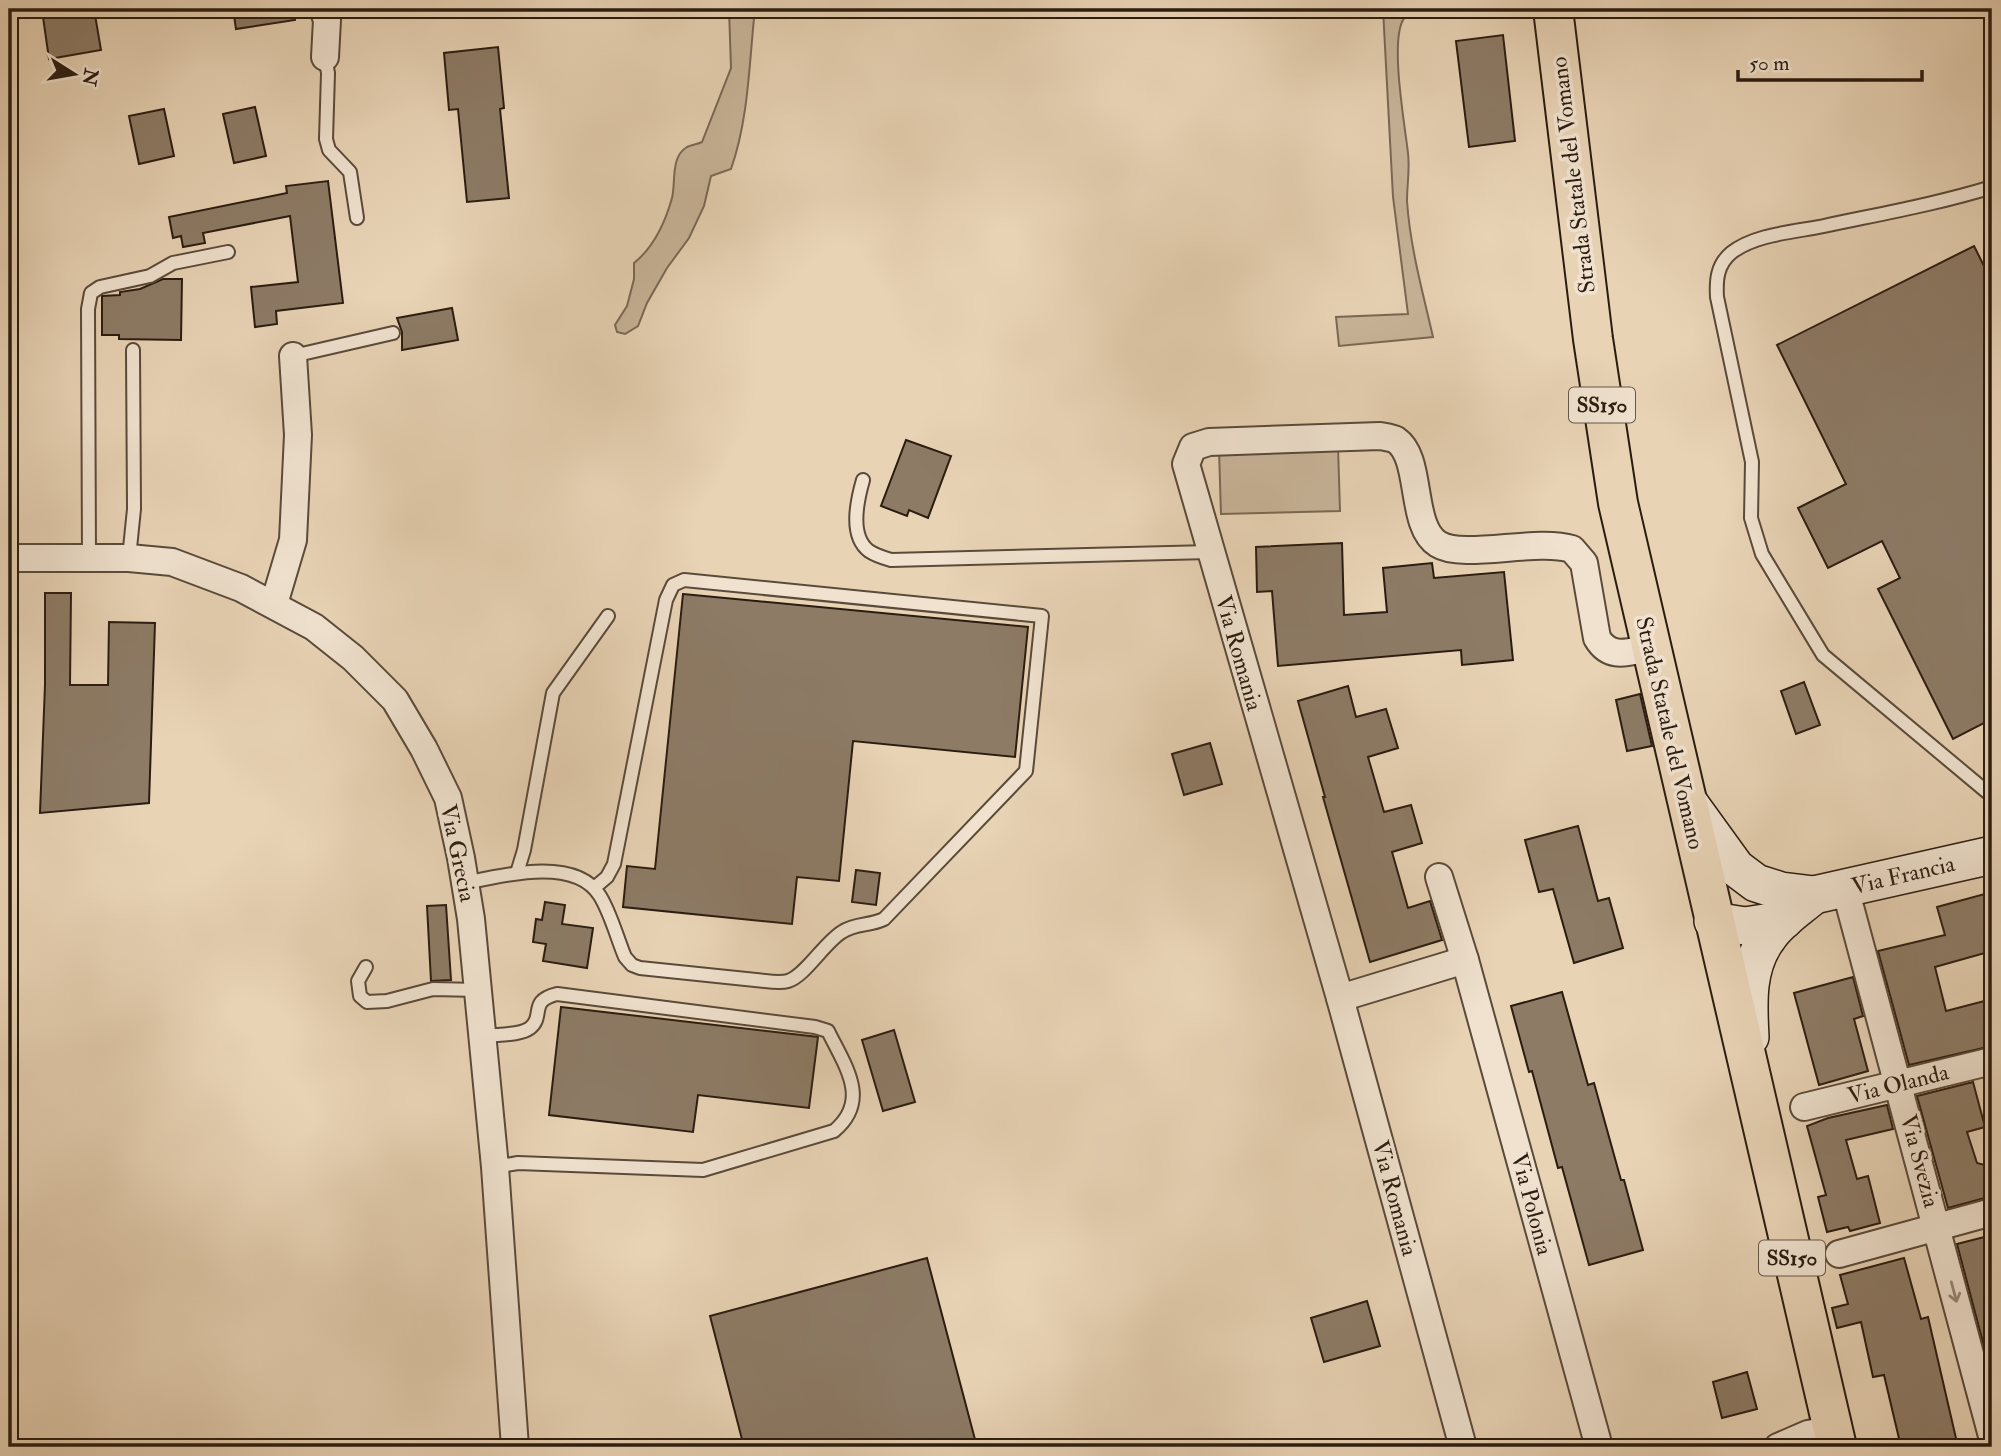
<svg xmlns="http://www.w3.org/2000/svg" width="2001" height="1456" font-family="'IM FELL Double Pica',serif">
<style>
.green{fill:#c8b499;stroke:#7a6855;stroke-width:2}
.building{fill:#8d7b66;stroke:#2b1c11;stroke-width:2}
.lines{fill:none;stroke-linecap:round;stroke-linejoin:round}
.lane-casing{stroke:#5a4a3a;stroke-width:16}
.street-casing{stroke:#5a4a3a;stroke-width:30}
.secondary-casing{stroke:#2b1c11;stroke-width:40}
.primary-casing{stroke:#2b1c11;stroke-width:42}
.lane{stroke:#f0e2cf;stroke-width:12}
.street{stroke:#f0e2cf;stroke-width:26}
.secondary{stroke:#f0e2cf;stroke-width:37}
.primary{stroke:#e8d3b5;stroke-width:38}
.oneway{stroke:#97897a}
.labels{text-anchor:middle;dominant-baseline:central;stroke-width:7;stroke-linejoin:round;paint-order:stroke}
.shield{fill:#f0e2cf;stroke:#66574a;stroke-width:2}
.shield-label{font-size:21px;font-weight:bold;fill:#2b1c11}
.street-label{font-size:23px;fill:#2b1c11;stroke:#f0e2cf}
</style>
<rect width="100%" height="100%" fill="#e8d3b5"/>
<filter id="stains"><feTurbulence type="fractalNoise" baseFrequency=".00286" numOctaves="4"/><feColorMatrix values="0 0 0 0 .2 0 0 0 0 .09 0 0 0 0 .02 0 0 0 .5 -.17"/></filter>
<radialGradient id="worn" r=".72"><stop offset=".6" stop-color="#630" stop-opacity="0"/><stop offset="1" stop-color="#630" stop-opacity=".3"/></radialGradient>
<g class="green">
<path d="M729 9H755C749 62 749 118 731 169L711 176 704 206 689 238 667 268 647 303 638 326 625 334 617 332 615 325 627 306 634 279V263C654 247 665 223 672 198 676 183 670 157 687 147 691 145 698 144 702 142L731 68Z"/>
<path d="M1383 9H1414C1410 12 1405 16 1403 20 1390 43 1405 126 1408 153 1410 169 1407 185 1407 201 1410 247 1423 293 1433 337L1339 346 1336 317 1408 314 1393 197Z"/>
<polygon points="1338,446 1340,511 1221,514 1219,450"/>
</g>
<g class="building">
<polygon points="94,9 101,50 49,59 43,17"/>
<polygon points="233,9 294,9 295,20 236,29"/>
<polygon points="1503,35 1515,141 1469,147 1456,41"/>
<polygon points="498,47 504,108 500,109 509,198 467,202 458,109 449,110 444,53"/>
<polygon points="255,107 266,156 234,163 223,114"/>
<polygon points="164,109 174,156 139,164 129,116"/>
<polygon points="328,181 343,303 276,311 277,324 255,327 251,287 298,282 290,216 203,233 205,243 183,247 181,236 173,238 169,217 287,193 286,186"/>
<polygon points="1974,246 1992,282 1992,719 1953,739 1878,589 1900,578 1882,541 1828,568 1798,508 1846,484 1777,345"/>
<polygon points="163,279 182,279 181,340 119,339 119,335 102,335 102,296 120,295 120,292 140,289"/>
<polygon points="452,308 458,340 402,350 402,332 397,318"/>
<polygon points="906,440 951,456 928,518 909,510 907,516 881,506"/>
<polygon points="1342,543 1344,615 1387,612 1383,568 1432,563 1434,578 1504,572 1513,660 1462,665 1461,650 1278,666 1272,591 1257,592 1256,547"/>
<polygon points="45,593 71,593 70,685 108,685 109,622 155,623 149,803 40,813 45,685"/>
<polygon points="683,594 1028,627 1015,757 853,741 839,881 797,877 792,924 623,907 627,866 655,869"/>
<polygon points="1804,682 1820,725 1796,734 1781,691"/>
<polygon points="1348,686 1356,717 1386,709 1398,748 1368,757 1384,812 1411,805 1422,843 1392,852 1408,908 1430,901 1442,940 1370,962 1323,797 1325,797 1298,701"/>
<polygon points="1640,694 1652,746 1627,751 1616,700"/>
<polygon points="1210,743 1222,784 1184,795 1172,754"/>
<polygon points="1578,826 1598,901 1609,898 1623,948 1574,963 1553,889 1539,892 1525,840"/>
<polygon points="856,870 880,873 876,905 852,902"/>
<polygon points="1992,892 1992,951 1935,967 1946,1011 1992,999 1992,1046 1909,1065 1878,951 1945,935 1937,907"/>
<polygon points="545,902 565,905 562,924 593,928 587,968 543,961 546,944 533,942 536,919 542,920"/>
<polygon points="446,905 451,980 431,981 427,906"/>
<polygon points="1853,977 1863,1016 1854,1019 1868,1071 1819,1085 1794,993"/>
<polygon points="1562,992 1588,1085 1594,1083 1621,1180 1624,1180 1643,1250 1589,1265 1562,1167 1558,1168 1532,1071 1529,1072 1511,1006"/>
<polygon points="561,1007 818,1037 809,1108 698,1095 693,1132 549,1115"/>
<polygon points="894,1030 915,1102 883,1111 862,1040"/>
<polygon points="1973,1082 1985,1127 1967,1132 1977,1163 1992,1167 1992,1196 1948,1208 1917,1096"/>
<polygon points="1887,1105 1893,1129 1846,1140 1857,1179 1868,1176 1880,1223 1850,1231 1848,1227 1827,1232 1818,1197 1826,1195 1807,1126 1828,1118"/>
<polygon points="1992,1235 1992,1373 1991,1373 1957,1244"/>
<polygon points="927,1258 977,1447 744,1447 710,1316"/>
<polygon points="1904,1258 1921,1319 1928,1317 1958,1447 1901,1447 1884,1375 1873,1377 1861,1322 1837,1328 1832,1308 1848,1304 1840,1275"/>
<polygon points="1367,1301 1380,1346 1324,1362 1311,1318"/>
<polygon points="1747,1372 1757,1409 1722,1418 1713,1382"/>
</g>
<g class="lines">
<g class="lane-casing">
<g id="lane">
<polyline points="325,57 328,73 326,139 329,150 350,172 357,218"/>
<path d="M1992 187C1937 204 1880 214 1824 226 1795 232 1755 234 1731 253 1717 265 1716 280 1717 297L1752 462 1751 518 1762 554 1823 655 1987 792 1992 795"/>
<polyline points="293,356 393,333"/>
<path d="M863 480C857 501 849 536 869 551 875 555 884 558 891 560L1210 552"/>
<polyline points="89,557 88,309 91,293 100,287 150,276 173,263 228,252"/>
<polyline points="129,558 134,509 133,350"/>
<polyline points="517,873 524,850 553,693 608,616"/>
<path d="M466 883C503 875 576 856 600 896 611 914 617 938 625 957L632 965 640 968 765 981C773 982 781 983 788 981 805 976 824 943 842 932 855 923 870 926 884 919L1026 771 1042 616 684 580 673 585 666 600 614 864 607 877 594 888"/>
<polyline points="366,967 358,981 360,996 367,1002 387,1001 433,989 478,990"/>
<path d="M484 1036C497 1034 519 1036 530 1028 545 1016 528 1001 557 994L815 1027 828 1031C845 1066 871 1100 834 1131L703 1170 518 1163 495 1167"/>
</g>
</g>
<g class="street-casing">
<g id="street">
<polyline points="323,9 327,20 325,57"/>
<polyline points="9,558 129,558 172,562 241,588 314,627 353,658 395,700 424,749 448,798 461,858 471,919 495,1167 515,1447"/>
<polyline points="274,604 293,540 298,435 293,356"/>
<polyline points="1439,877 1465,960"/>
<polyline points="1845,888 1992,1436"/>
<polyline points="1340,998 1465,960 1599,1447"/>
<polyline points="1804,1107 1992,1061"/>
<polyline points="1839,1254 1992,1212"/>
<path d="M1463 1447 1340 998 1186 464 1193 447 1209 442 1380 436C1385 437 1392 438 1396 440 1423 458 1409 526 1438 544 1463 560 1536 538 1572 549L1584 563 1597 638C1610 660 1628 652 1650 648"/>
<polyline points="1778,1447 1808,1434 1833,1429"/>
</g>
</g>
<g class="secondary-casing">
<g id="secondary">
<polyline points="1689,803 1736,868 1756,883 1781,891 1814,895 1992,855"/>
<polyline points="1713,921 1745,926 1784,920"/>
<path d="M1750 1037C1748 1003 1746 965 1769 936 1780 920 1799 908 1814 895"/>
</g>
</g>
<g class="primary-casing">
<polyline id="primary" points="1553,9 1593,339 1618,503 1837,1447"/>
</g>
<use href="#lane" class="lane"/>
<use href="#street" class="street"/>
<use href="#secondary" class="secondary"/>
<use href="#primary" class="primary"/>
</g>
<defs><path id="oneway-shaft" d="M-6 0H5M1.5-3L5.5 0L1.5 3" fill="none" stroke-width="1.6" stroke-linecap="round" stroke-linejoin="round" transform="scale(1.75)"/></defs>
<use class="oneway" href="#oneway-shaft" transform="translate(1954 1292) rotate(75)"/>
<g class="labels">
<g class="shield">
<rect x="1569" y="387.5" width="66" height="35" rx="5"/>
<rect x="1759" y="1240.5" width="66" height="35" rx="5"/>
</g>
<g class="shield-label">
<text x="1602" y="405">SS150</text>
<text x="1792" y="1258">SS150</text>
</g>
<g class="street-label">
<text transform="translate(1573 175) rotate(-97)">Strada Statale del Vomano</text>
<text transform="translate(1239 653) rotate(74)">Via Romania</text>
<text transform="translate(1670 733) rotate(77)">Strada Statale del Vomano</text>
<text transform="translate(458 853) rotate(78)">Via Grecia</text>
<text transform="translate(1903 875) rotate(-13)">Via Francia</text>
<text transform="translate(1898 1084) rotate(-14)">Via Olanda</text>
<text transform="translate(1920 1161) rotate(75)">Via Svezia</text>
<text transform="translate(1395 1198) rotate(75)">Via Romania</text>
<text transform="translate(1532 1204) rotate(75)">Via Polonia</text>
</g>
</g>
<rect width="2001" height="1456" fill="none" stroke="#e8d3b5" stroke-width="35"/>
<rect x="10" y="10" width="1980" height="1435" fill="none" stroke="#2b1c11" stroke-width="3.5"/>
<rect x="18" y="18" width="1966" height="1421" fill="none" stroke="#2b1c11" stroke-width="2"/>
<g transform="translate(74 74) rotate(101)" stroke="#f0e2cf" stroke-width="5" paint-order="stroke">
<path d="M0-5L12 26L0 18L-12 26Z" fill="#2b1c11"/>
<text y="-10" font-size="19" font-weight="bold" text-anchor="middle" fill="#2b1c11">N</text>
</g>
<path d="M1738 70v10h184v-10" fill="none" stroke="#2b1c11" stroke-width="3.5"/>
<text x="1749" y="70" font-size="21" fill="#2b1c11" stroke="#f0e2cf" stroke-width="5" paint-order="stroke">50 m</text>
<rect width="100%" height="100%" filter="url(#stains)"/>
<rect width="100%" height="100%" fill="url(#worn)"/>
</svg>
